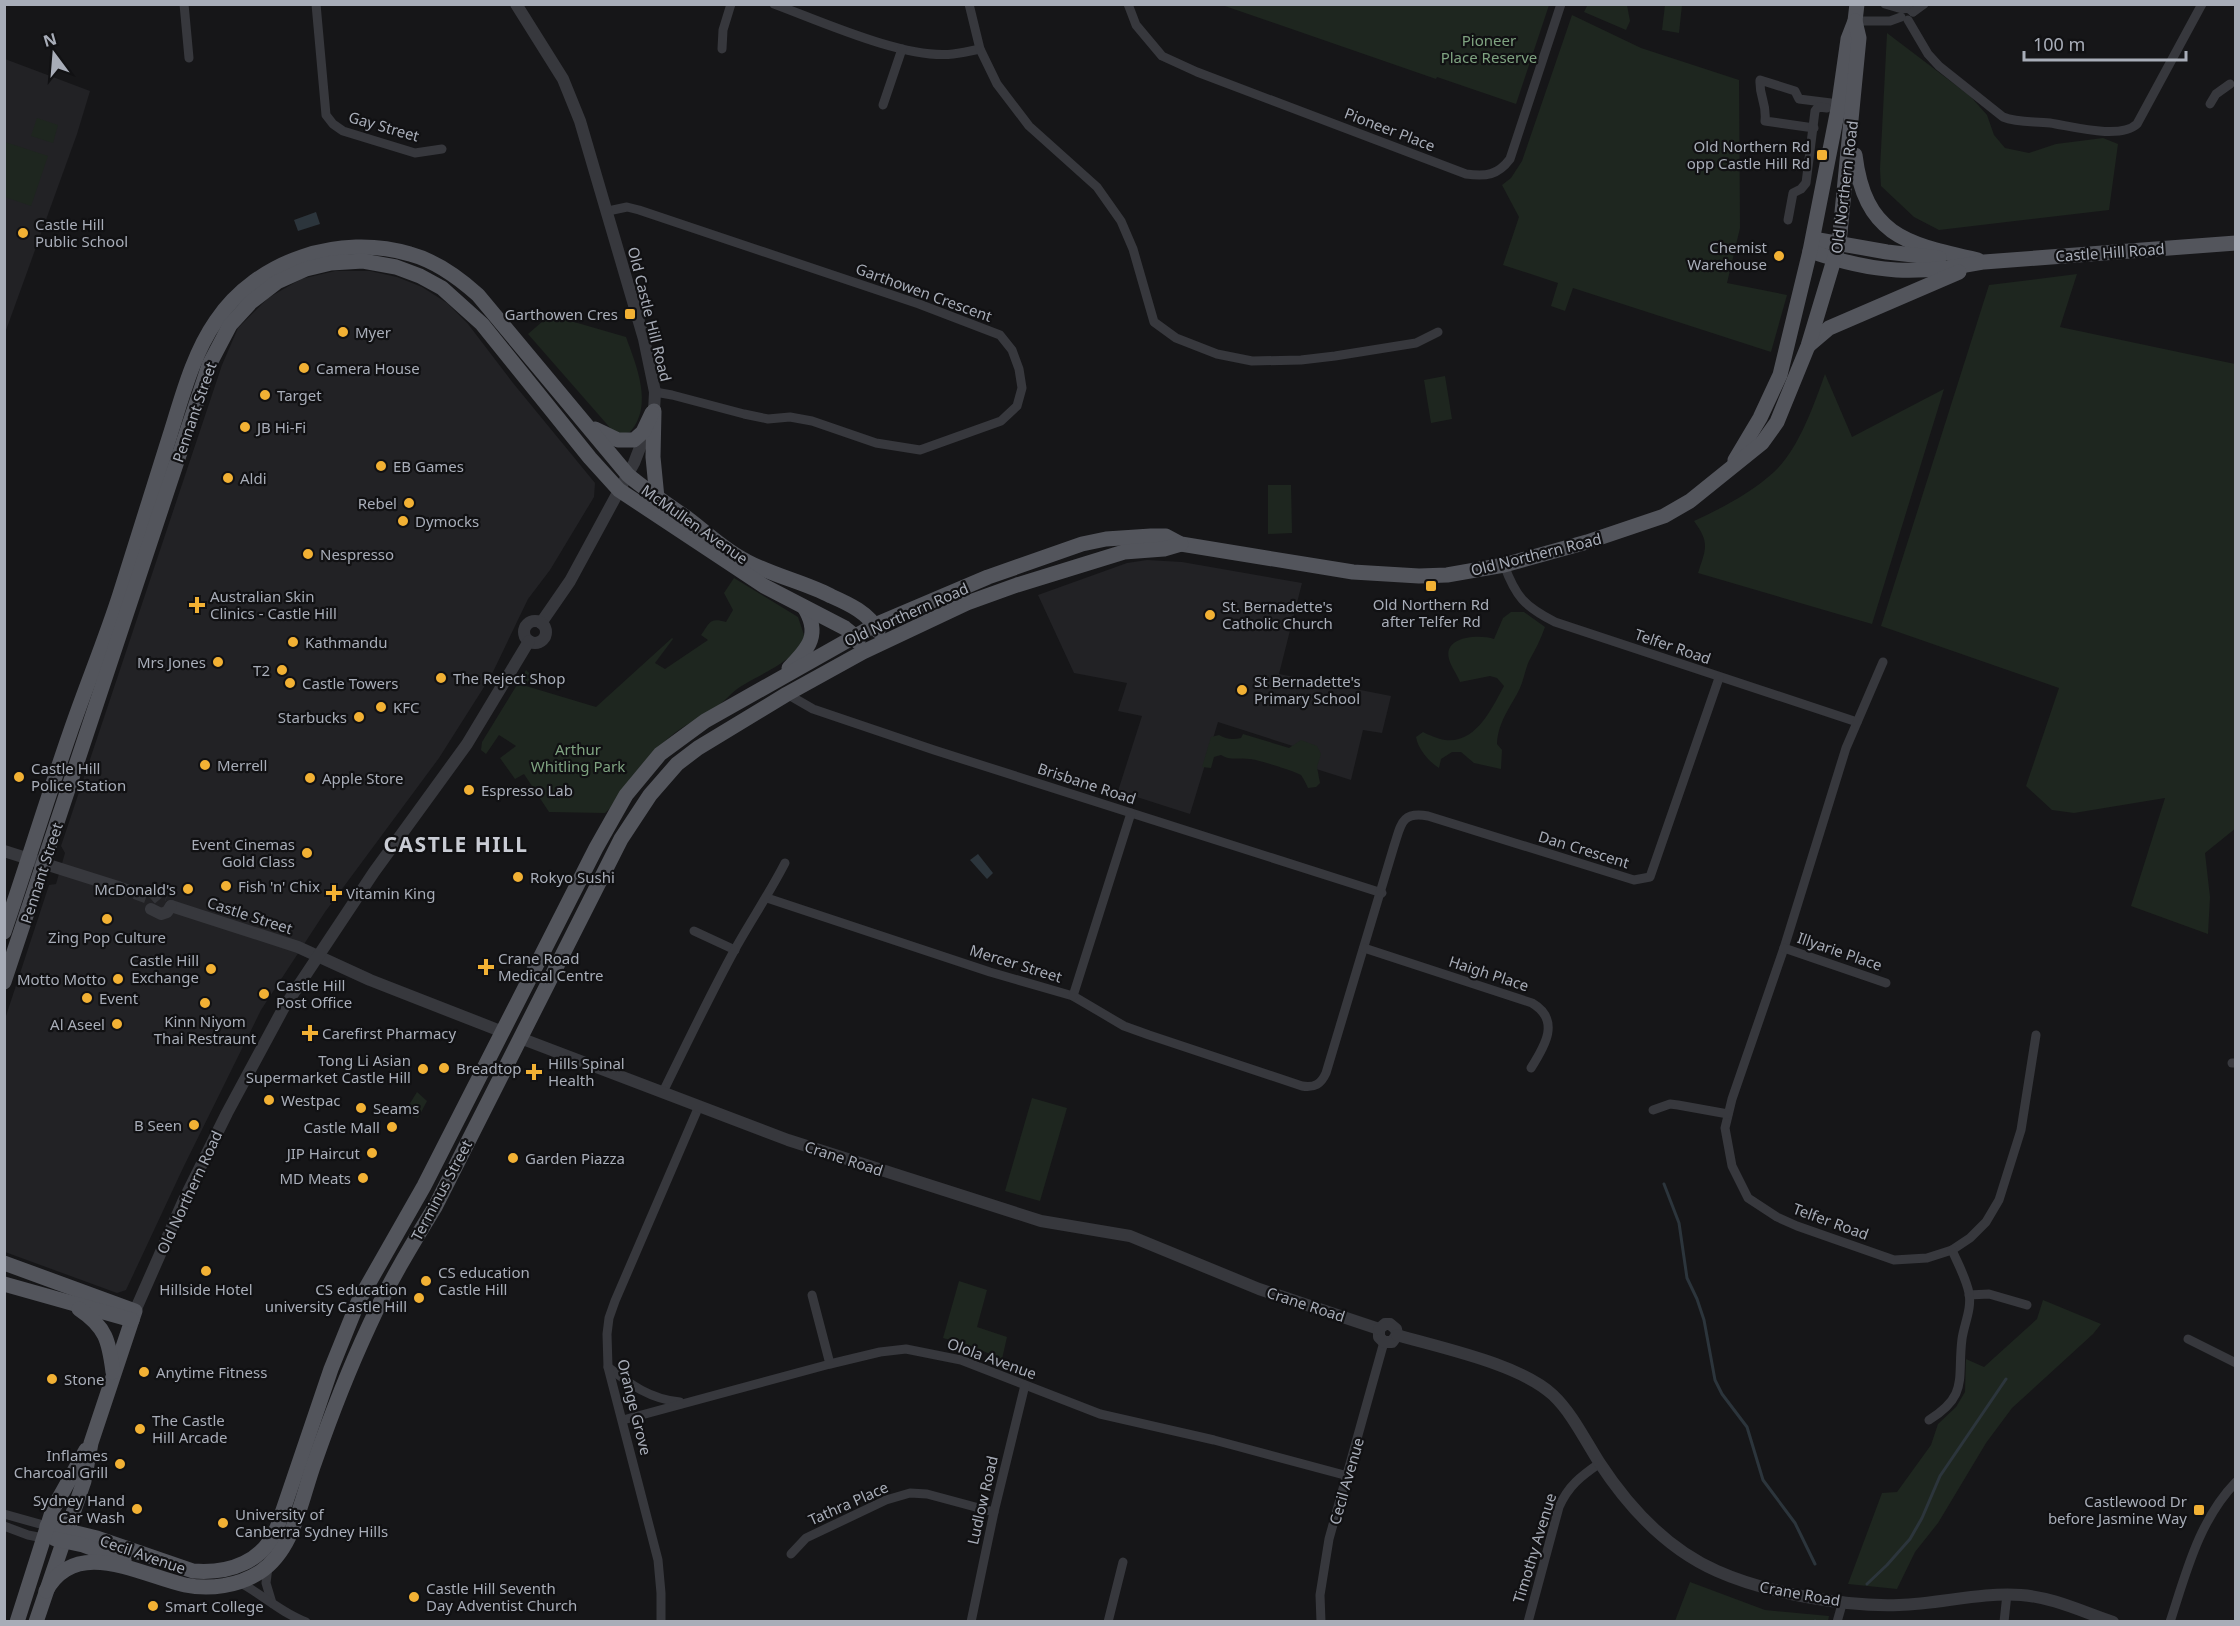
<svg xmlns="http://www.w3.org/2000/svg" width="2240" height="1626" font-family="'Noto Sans',sans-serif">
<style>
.built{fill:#222225}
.green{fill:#1e261f}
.water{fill:#2c353c}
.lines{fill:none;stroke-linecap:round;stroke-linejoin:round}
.stream{stroke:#2c353c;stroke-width:3}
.tertiary-tunnel{stroke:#333438;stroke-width:12;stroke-dasharray:12 6;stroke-linecap:butt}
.minor{stroke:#37383d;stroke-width:9}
.tertiary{stroke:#37383d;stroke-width:12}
.primary{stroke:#53555c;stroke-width:15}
.poi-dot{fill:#f2b134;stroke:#111113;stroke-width:2}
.labels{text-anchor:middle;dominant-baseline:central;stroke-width:4.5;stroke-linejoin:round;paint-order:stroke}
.park-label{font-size:15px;fill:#7fa381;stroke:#111113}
.street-label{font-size:15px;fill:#a8adb8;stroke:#111113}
.poi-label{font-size:15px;fill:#a8adb8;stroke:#111113;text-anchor:start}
.district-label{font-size:21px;font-weight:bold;letter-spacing:1.5px;fill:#c9ccd4;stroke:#111113}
</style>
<rect width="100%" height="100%" fill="#161618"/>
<g class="built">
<polygon points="5,59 90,91 77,134 5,333"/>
<polygon points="335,271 370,271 397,277 422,287 447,303 468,324 513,383 595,483 594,497 550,570 528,599 491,676 439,758 325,912 261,1010 183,1168 126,1290 117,1293 5,1252 5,1019 49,885 56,884 65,853 61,846 62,843 222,365 238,328 268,298 301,279"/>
<polygon points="1147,560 1182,562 1302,583 1279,674 1391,696 1382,733 1363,730 1351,780 1313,768 1318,754 1218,722 1190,814 1118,791 1142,716 1118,711 1127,683 1074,673 1038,595 1127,563"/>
</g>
<g class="green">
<polygon points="1588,4 1627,5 1630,21 1626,30 1584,12"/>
<polygon points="1222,5 1549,5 1516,104 1437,77 1436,79"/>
<polygon points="1665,5 1682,5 1679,33 1662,30"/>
<polygon points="1572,15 1641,48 1739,80 1740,228 1727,283 1787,295 1771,352 1573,288 1565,311 1551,306 1558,283 1503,265 1519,217 1502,185 1511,178 1522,161"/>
<polygon points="1887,33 1970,96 1987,115 1994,135 2005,148 2029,153 2056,144 2103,138 2118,144 2109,210 1939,230 1914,217 1881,186 1880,169"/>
<polygon points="37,118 58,125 53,143 31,136"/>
<polygon points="5,142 48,156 31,206 5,197"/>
<polygon points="2077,274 2060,327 2235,364 2236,828 2205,853 2210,897 2208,934 2131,906 2165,798 2074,813 2052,810 2026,786 2059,688 1881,626 1989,285"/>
<path d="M550 315 626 337C636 365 654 406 630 432L623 434 612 430 528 334Z"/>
<path d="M1825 374 1852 437 1944 389 1872 624 1698 573C1706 548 1710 543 1694 521 1722 508 1751 493 1774 472 1798 450 1814 405 1825 374Z"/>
<polygon points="1445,376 1452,419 1431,423 1424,380"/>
<polygon points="1268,485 1291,485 1292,533 1268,534"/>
<path d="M734 578 798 617 805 638C794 662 760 674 740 687 732 692 726 700 719 705 706 716 689 722 676 732 647 755 630 778 610 808L605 813 549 812 524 774 515 779 500 758 516 746 499 735 486 754 481 750 482 742 526 670 532 676 526 686 596 707 672 638 673 639 655 663 665 669 708 640 701 635C710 623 709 617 726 622L733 610 724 593Z"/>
<path d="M1511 612H1524L1545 627C1541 639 1535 650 1529 661 1525 670 1524 679 1520 688 1511 707 1498 721 1497 744L1502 750 1501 769 1474 763 1461 752H1452L1441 759 1439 768C1429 762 1418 749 1416 737L1423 732C1429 735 1438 739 1445 740 1476 744 1492 708 1504 686L1497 678 1490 676 1460 682C1457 674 1451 667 1449 659 1443 636 1479 634 1494 639L1503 618Z"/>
<path d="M1243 734 1289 748 1301 740 1317 746 1321 754 1317 767 1320 783 1316 787 1308 788C1306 784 1304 779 1301 775 1297 772 1256 759 1250 759 1240 757 1230 761 1221 755L1214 757 1211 768 1202 767 1211 737 1219 735C1226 739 1232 740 1241 738Z"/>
<polygon points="417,1092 427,1101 418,1118 404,1113"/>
<polygon points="1032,1098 1067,1108 1040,1201 1005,1191"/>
<polygon points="959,1281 987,1290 977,1327 1007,1337 1002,1359 971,1346 943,1338"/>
<polygon points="2043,1300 2101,1324 2093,1334 2012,1408 1986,1443 1938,1523 1915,1552 1897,1589 1848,1584 1882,1493 1897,1492 1931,1445 1938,1424 1956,1407 1965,1392 1966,1359 1984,1367 2037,1319"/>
<polygon points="1690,1582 1765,1610 1829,1616 1828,1621 1675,1621"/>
</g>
<g class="water">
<polygon points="316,212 320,224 298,231 294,220"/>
<polygon points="978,854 993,873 987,879 970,860"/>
</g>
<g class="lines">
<g class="stream">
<polyline points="1664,1184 1679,1223 1687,1278 1697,1299 1704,1320 1715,1380 1722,1394 1747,1427 1763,1480 1795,1523 1815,1564"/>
<polyline points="1867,1584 1887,1565 1910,1539 1922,1518 1940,1476 2006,1379"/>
<polyline points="1813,1622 1815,1621"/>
</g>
<g class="tertiary-tunnel">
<polyline points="118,887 151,899"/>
<polyline points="151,899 158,893 167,895"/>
</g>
<g class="minor">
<polyline points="184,4 189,58"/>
<polyline points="316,4 326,115 333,124 343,131 415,153 442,149"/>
<path d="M774 4C820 21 906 60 953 54 962 53 971 51 980 49"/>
<polyline points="969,4 980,49 997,84 1029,126 1097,187 1121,221 1133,249 1154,322 1176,338 1217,354 1252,361 1301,360 1335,356 1416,343 1438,332"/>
<path d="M1128 4 1136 25 1162 56 1197 72 1466 174C1486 177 1498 175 1510 159L1561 4"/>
<polyline points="1885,4 1902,9 1908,8 1913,12"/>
<polyline points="1913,12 1924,4"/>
<path d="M1908 20 1928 54 1939 66 2003 117C2018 123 2034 121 2050 123 2071 126 2120 140 2137 124L2202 4"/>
<polyline points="1855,21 1890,21 1901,17"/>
<polyline points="722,49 723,30 731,4"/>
<polyline points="2210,104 2216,94 2230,84"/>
<polyline points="883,105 902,49"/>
<path d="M1814 128 1765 121C1767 102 1759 98 1760 80L1795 91 1799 99 1839 104"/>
<polyline points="608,211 627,207 639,210 919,304 1000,335 1012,350 1019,369 1022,388 1017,406 1001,421 920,450 876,443 812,421 790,417 768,419 744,414 672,395 655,392"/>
<polyline points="1788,220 1793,193 1801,189 1806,183 1815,111 1818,107 1827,108"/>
<path d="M1504 565C1516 597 1524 606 1555 622L1857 722"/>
<polyline points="1883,662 1846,748 1784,948 1732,1099 1725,1128 1732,1166 1748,1198 1777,1217 1797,1226 1894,1260 1927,1258 1952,1250 1970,1238 1986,1222 1999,1200 2021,1130 2036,1035"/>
<polyline points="787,694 813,709 934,750 1382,893"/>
<path d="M767 898 990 972 1073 996 1124 1026 1149 1035 1302 1086C1315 1088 1321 1084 1326 1073L1394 846C1401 825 1401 811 1428 816L1634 880 1650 877 1719 678"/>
<polyline points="694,931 735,950"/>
<path d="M1364 948 1532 1003C1561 1020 1545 1046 1531 1068"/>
<polyline points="1784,948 1886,983"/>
<polyline points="1073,996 1131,813"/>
<polyline points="2232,1063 2236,1063"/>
<path d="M663 1092C686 1045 709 997 734 951 750 922 769 894 785 863"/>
<polyline points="1653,1110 1670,1104 1678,1105 1728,1114"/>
<polyline points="812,1295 830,1364"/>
<polyline points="1969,1295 1989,1294 2027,1305"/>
<polyline points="2188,1339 2236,1363"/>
<path d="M608 1367C631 1385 650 1399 680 1402"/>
<polyline points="623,1420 830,1364 880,1352 906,1349 961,1360 1100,1414 1214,1440 1348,1476"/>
<path d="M1929 1420C1969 1395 1957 1379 1962 1339 1964 1324 1972 1309 1969 1293 1966 1278 1958 1264 1952 1250"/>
<polyline points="4,1514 47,1526"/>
<polyline points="4,1526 28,1535 43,1538"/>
<polyline points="791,1554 806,1538 886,1500 910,1493 927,1494 994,1512"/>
<polyline points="268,1567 266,1583 272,1603"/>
<path d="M239 1582C262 1594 281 1613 306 1622"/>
<polyline points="661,1622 661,1593 658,1560 608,1367 607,1334 609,1318 615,1301 699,1106"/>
<polyline points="971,1622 994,1512 1025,1385"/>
<polyline points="1108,1622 1123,1562"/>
<polyline points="1321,1622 1320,1595 1329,1539 1384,1342"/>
<path d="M1528 1622 1559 1507C1568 1486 1581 1476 1600 1463"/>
<polyline points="1837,1622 1843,1601"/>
<polyline points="2004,1622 2007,1594"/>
<path d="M2170 1622C2186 1573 2199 1520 2236 1482"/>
</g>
<g class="tertiary">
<polyline points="516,4 563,79 580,121 644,339 655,392 654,411 634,463 570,581 541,623"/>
<circle cx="535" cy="632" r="11"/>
<polyline points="4,851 118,887"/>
<polyline points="171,906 298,947 370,980 503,1032"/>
<polyline points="151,909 161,914 167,912 171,906"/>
<polyline points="520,1038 788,1140 1041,1221 1130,1236 1259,1289 1379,1329"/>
<polyline points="135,1311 183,1202 227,1113 283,1009 374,872 467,744 529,641"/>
<polyline points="1379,1329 1379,1337 1384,1342 1392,1342 1397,1335"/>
<polyline points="1379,1329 1385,1324 1390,1324 1396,1329 1397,1335"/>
<path d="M1397 1335C1441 1348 1520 1364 1553 1395 1572 1413 1585 1440 1599 1462 1629 1508 1667 1549 1717 1571 1766 1593 1846 1607 1899 1605 1940 1604 1980 1592 2021 1595 2052 1597 2083 1612 2113 1622"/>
</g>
<g class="primary">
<path d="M1855 155C1865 237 1908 244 1978 260"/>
<polyline points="1813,239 1887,252 1939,258"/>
<path d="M1810 251C1876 274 1917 275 1984 262L2236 243"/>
<polyline points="1809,345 1829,328 1959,272"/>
<polyline points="654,411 653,457 657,498"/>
<polyline points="595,429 618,440 634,440 643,432 652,413"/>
<polyline points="1735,460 1760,418 1780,375 1810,251 1838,109 1848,39 1855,21 1857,4"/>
<path d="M789 668C809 648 821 634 804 607"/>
<path d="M4 932C27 865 47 799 70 733 86 686 105 641 120 594 137 541 153 488 170 435 182 397 193 354 216 321 257 260 340 233 410 254 436 261 458 277 478 295L628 475C647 491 667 504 687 518 707 533 724 550 746 561 774 576 804 582 831 596 849 604 869 613 878 631"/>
<polyline points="4,982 209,365 230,325 251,302 277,282 306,269 331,263 363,261 396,267 420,276 442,288 482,324 590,458 619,490 764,586 845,628 855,636 858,642"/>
<polyline points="4,1263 135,1311 91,1443 84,1481 36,1622"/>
<polyline points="4,1284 132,1320"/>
<path d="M79 1309C106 1327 109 1341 113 1372"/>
<path d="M47 1526 97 1538 193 1571C229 1574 265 1562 278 1525L331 1369 358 1302 424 1186 596 848 626 795 660 754 705 721 875 625 988 577 1082 544 1106 539 1151 536H1166L1181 544 1353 572 1419 576 1447 575 1504 565 1587 542 1664 516 1690 501 1762 443 1777 422 1808 346 1839 243 1859 38 1855 21"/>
<polyline points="55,1539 83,1545 124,1560"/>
<path d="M46 1591C76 1536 140 1575 185 1585 210 1590 238 1586 260 1572 295 1549 301 1498 315 1461 331 1415 349 1369 369 1326 388 1284 411 1246 435 1207L621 839 650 795 677 764 698 748 787 694 863 652 967 603 1017 585 1124 552 1164 549 1181 544"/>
<polyline points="17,1622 53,1509 86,1450"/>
</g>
</g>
<g class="poi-dot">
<rect x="1816" y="149" width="12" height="12" rx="3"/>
<circle cx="23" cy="233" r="6"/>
<circle cx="1779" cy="256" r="6"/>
<rect x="624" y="308" width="12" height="12" rx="3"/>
<circle cx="343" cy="332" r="6"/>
<circle cx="304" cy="368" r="6"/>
<circle cx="265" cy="395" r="6"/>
<circle cx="245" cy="427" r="6"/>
<circle cx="381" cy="466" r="6"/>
<circle cx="228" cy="478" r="6"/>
<circle cx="409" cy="503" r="6"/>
<circle cx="403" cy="521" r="6"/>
<circle cx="308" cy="554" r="6"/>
<rect x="1425" y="580" width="12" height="12" rx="3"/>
<path d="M194 596h6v6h6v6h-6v6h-6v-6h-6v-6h6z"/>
<circle cx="1210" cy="615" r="6"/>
<circle cx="293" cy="642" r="6"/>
<circle cx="218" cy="662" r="6"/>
<circle cx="282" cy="670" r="6"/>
<circle cx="441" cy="678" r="6"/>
<circle cx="290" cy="683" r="6"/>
<circle cx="1242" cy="690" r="6"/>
<circle cx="381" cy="707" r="6"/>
<circle cx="359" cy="717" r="6"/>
<circle cx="205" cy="765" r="6"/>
<circle cx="19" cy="777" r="6"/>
<circle cx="310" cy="778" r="6"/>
<circle cx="469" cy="790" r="6"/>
<circle cx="307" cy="853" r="6"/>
<circle cx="518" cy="877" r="6"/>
<circle cx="226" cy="886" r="6"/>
<circle cx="188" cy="889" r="6"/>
<path d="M331 884h6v6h6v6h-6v6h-6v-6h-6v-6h6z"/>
<circle cx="107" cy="919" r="6"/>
<path d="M483 958h6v6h6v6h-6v6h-6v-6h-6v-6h6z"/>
<circle cx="211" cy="969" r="6"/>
<circle cx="118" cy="979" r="6"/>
<circle cx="264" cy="994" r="6"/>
<circle cx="87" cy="998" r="6"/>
<circle cx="205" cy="1003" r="6"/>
<circle cx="117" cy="1024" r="6"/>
<path d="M307 1024h6v6h6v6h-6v6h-6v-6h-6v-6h6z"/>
<circle cx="444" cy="1068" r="6"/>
<circle cx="423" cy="1069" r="6"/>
<path d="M531 1063h6v6h6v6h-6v6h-6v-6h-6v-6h6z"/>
<circle cx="269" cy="1100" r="6"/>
<circle cx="361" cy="1108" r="6"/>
<circle cx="194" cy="1125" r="6"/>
<circle cx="392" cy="1127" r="6"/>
<circle cx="372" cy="1153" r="6"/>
<circle cx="513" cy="1158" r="6"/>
<circle cx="363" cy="1178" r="6"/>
<circle cx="206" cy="1271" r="6"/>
<circle cx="426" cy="1281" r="6"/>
<circle cx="419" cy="1298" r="6"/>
<circle cx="144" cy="1372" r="6"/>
<circle cx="52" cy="1379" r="6"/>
<circle cx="140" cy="1429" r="6"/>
<circle cx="120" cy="1464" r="6"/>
<circle cx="137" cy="1509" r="6"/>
<rect x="2193" y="1504" width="12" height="12" rx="3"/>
<circle cx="223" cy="1523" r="6"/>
<circle cx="414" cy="1597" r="6"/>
<circle cx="153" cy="1606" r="6"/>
</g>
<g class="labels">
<g class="park-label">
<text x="1489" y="40">Pioneer<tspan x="1489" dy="17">Place Reserve</tspan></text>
<text x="578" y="749">Arthur<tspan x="578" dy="17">Whitling Park</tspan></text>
</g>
<g class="street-label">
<text transform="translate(384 126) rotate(16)">Gay Street</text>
<text transform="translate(1390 129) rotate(21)">Pioneer Place</text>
<text transform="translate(1844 187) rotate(-83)">Old Northern Road</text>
<text transform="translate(2110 252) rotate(-4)">Castle Hill Road</text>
<text transform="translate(924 292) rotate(20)">Garthowen Crescent</text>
<text transform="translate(650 314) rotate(76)">Old Castle Hill Road</text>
<text transform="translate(194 412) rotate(-71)">Pennant Street</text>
<text transform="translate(695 524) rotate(35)">McMullen Avenue</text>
<text transform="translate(1536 554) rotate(-14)">Old Northern Road</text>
<text transform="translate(906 614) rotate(-24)">Old Northern Road</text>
<text transform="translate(1673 646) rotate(19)">Telfer Road</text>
<text transform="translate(1087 783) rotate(18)">Brisbane Road</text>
<text transform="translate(1584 849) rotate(17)">Dan Crescent</text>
<text transform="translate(41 873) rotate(-72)">Pennant Street</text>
<text transform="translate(250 915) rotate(18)">Castle Street</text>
<text transform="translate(1840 951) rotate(19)">Illyarie Place</text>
<text transform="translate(1016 963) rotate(17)">Mercer Street</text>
<text transform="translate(1489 973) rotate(18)">Haigh Place</text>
<text transform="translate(844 1158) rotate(18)">Crane Road</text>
<text transform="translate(441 1190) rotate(-62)">Terminus Street</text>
<text transform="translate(189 1192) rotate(-65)">Old Northern Road</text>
<text transform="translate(1831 1221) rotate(20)">Telfer Road</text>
<text transform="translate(1306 1304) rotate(18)">Crane Road</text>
<text transform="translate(992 1358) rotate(20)">Olola Avenue</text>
<text transform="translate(635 1407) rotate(76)">Orange Grove</text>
<text transform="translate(1346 1481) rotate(-74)">Cecil Avenue</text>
<text transform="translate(982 1500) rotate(-77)">Ludlow Road</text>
<text transform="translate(848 1503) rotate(-24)">Tathra Place</text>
<text transform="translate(1534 1548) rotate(-73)">Timothy Avenue</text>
<text transform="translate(143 1554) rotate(19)">Cecil Avenue</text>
<text transform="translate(1800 1593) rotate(10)">Crane Road</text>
</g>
<g class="poi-label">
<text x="1810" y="146" text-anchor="end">Old Northern Rd<tspan x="1810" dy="17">opp Castle Hill Rd</tspan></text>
<text x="35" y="224">Castle Hill<tspan x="35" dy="17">Public School</tspan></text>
<text x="1767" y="247" text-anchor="end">Chemist<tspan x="1767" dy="17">Warehouse</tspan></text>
<text x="618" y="314" text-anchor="end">Garthowen Cres</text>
<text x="355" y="332">Myer</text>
<text x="316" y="368">Camera House</text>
<text x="277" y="395">Target</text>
<text x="257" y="427">JB Hi-Fi</text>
<text x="393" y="466">EB Games</text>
<text x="240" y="478">Aldi</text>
<text x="397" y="503" text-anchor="end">Rebel</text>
<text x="415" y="521">Dymocks</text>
<text x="320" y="554">Nespresso</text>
<text x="210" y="596">Australian Skin<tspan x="210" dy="17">Clinics - Castle Hill</tspan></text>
<text x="1431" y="604" text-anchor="middle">Old Northern Rd<tspan x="1431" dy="17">after Telfer Rd</tspan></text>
<text x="1222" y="606">St. Bernadette's<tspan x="1222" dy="17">Catholic Church</tspan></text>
<text x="305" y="642">Kathmandu</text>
<text x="206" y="662" text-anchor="end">Mrs Jones</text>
<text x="270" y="670" text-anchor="end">T2</text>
<text x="453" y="678">The Reject Shop</text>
<text x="1254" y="681">St Bernadette's<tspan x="1254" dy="17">Primary School</tspan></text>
<text x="302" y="683">Castle Towers</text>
<text x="393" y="707">KFC</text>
<text x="347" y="717" text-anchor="end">Starbucks</text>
<text x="217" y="765">Merrell</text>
<text x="31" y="768">Castle Hill<tspan x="31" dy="17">Police Station</tspan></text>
<text x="322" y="778">Apple Store</text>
<text x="481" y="790">Espresso Lab</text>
<text x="295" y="844" text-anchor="end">Event Cinemas<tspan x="295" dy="17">Gold Class</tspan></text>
<text x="530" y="877">Rokyo Sushi</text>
<text x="238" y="886">Fish 'n' Chix</text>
<text x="176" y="889" text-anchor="end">McDonald's</text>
<text x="346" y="893">Vitamin King</text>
<text x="107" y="937" text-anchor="middle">Zing Pop Culture</text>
<text x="498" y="958">Crane Road<tspan x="498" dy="17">Medical Centre</tspan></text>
<text x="199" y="960" text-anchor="end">Castle Hill<tspan x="199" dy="17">Exchange</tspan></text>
<text x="106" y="979" text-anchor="end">Motto Motto</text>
<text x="276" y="985">Castle Hill<tspan x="276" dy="17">Post Office</tspan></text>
<text x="99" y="998">Event</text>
<text x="205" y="1021" text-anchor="middle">Kinn Niyom<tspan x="205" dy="17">Thai Restraunt</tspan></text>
<text x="105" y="1024" text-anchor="end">Al Aseel</text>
<text x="322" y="1033">Carefirst Pharmacy</text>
<text x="411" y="1060" text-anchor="end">Tong Li Asian<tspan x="411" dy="17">Supermarket Castle Hill</tspan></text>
<text x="548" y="1063">Hills Spinal<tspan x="548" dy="17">Health</tspan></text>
<text x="456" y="1068">Breadtop</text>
<text x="281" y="1100">Westpac</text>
<text x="373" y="1108">Seams</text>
<text x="182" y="1125" text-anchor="end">B Seen</text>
<text x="380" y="1127" text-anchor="end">Castle Mall</text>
<text x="360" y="1153" text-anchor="end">JIP Haircut</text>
<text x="525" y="1158">Garden Piazza</text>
<text x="351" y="1178" text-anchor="end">MD Meats</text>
<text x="438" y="1272">CS education<tspan x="438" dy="17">Castle Hill</tspan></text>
<text x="206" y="1289" text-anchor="middle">Hillside Hotel</text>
<text x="407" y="1289" text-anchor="end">CS education<tspan x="407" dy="17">university Castle Hill</tspan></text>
<text x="156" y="1372">Anytime Fitness</text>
<text x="64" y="1379">Stone</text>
<text x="152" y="1420">The Castle<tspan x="152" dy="17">Hill Arcade</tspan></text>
<text x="108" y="1455" text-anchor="end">Inflames<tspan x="108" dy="17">Charcoal Grill</tspan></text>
<text x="125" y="1500" text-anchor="end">Sydney Hand<tspan x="125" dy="17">Car Wash</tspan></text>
<text x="2187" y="1501" text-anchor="end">Castlewood Dr<tspan x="2187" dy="17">before Jasmine Way</tspan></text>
<text x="235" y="1514">University of<tspan x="235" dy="17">Canberra Sydney Hills</tspan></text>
<text x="426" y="1588">Castle Hill Seventh<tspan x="426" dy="17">Day Adventist Church</tspan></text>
<text x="165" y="1606">Smart College</text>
</g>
<g class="district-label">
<text x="456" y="844">CASTLE HILL</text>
</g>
</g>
<rect width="2240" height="1626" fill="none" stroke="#a8adb8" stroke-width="12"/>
<g transform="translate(54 54) rotate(344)" stroke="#111113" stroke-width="4.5" paint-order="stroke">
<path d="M0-4.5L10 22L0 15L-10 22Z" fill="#a8adb8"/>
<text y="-9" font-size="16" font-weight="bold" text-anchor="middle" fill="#a8adb8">N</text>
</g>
<path d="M2024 51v9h162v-9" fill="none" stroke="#a8adb8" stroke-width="3"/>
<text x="2033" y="51" font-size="18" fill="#a8adb8" stroke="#111113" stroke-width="4.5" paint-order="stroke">100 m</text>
</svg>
